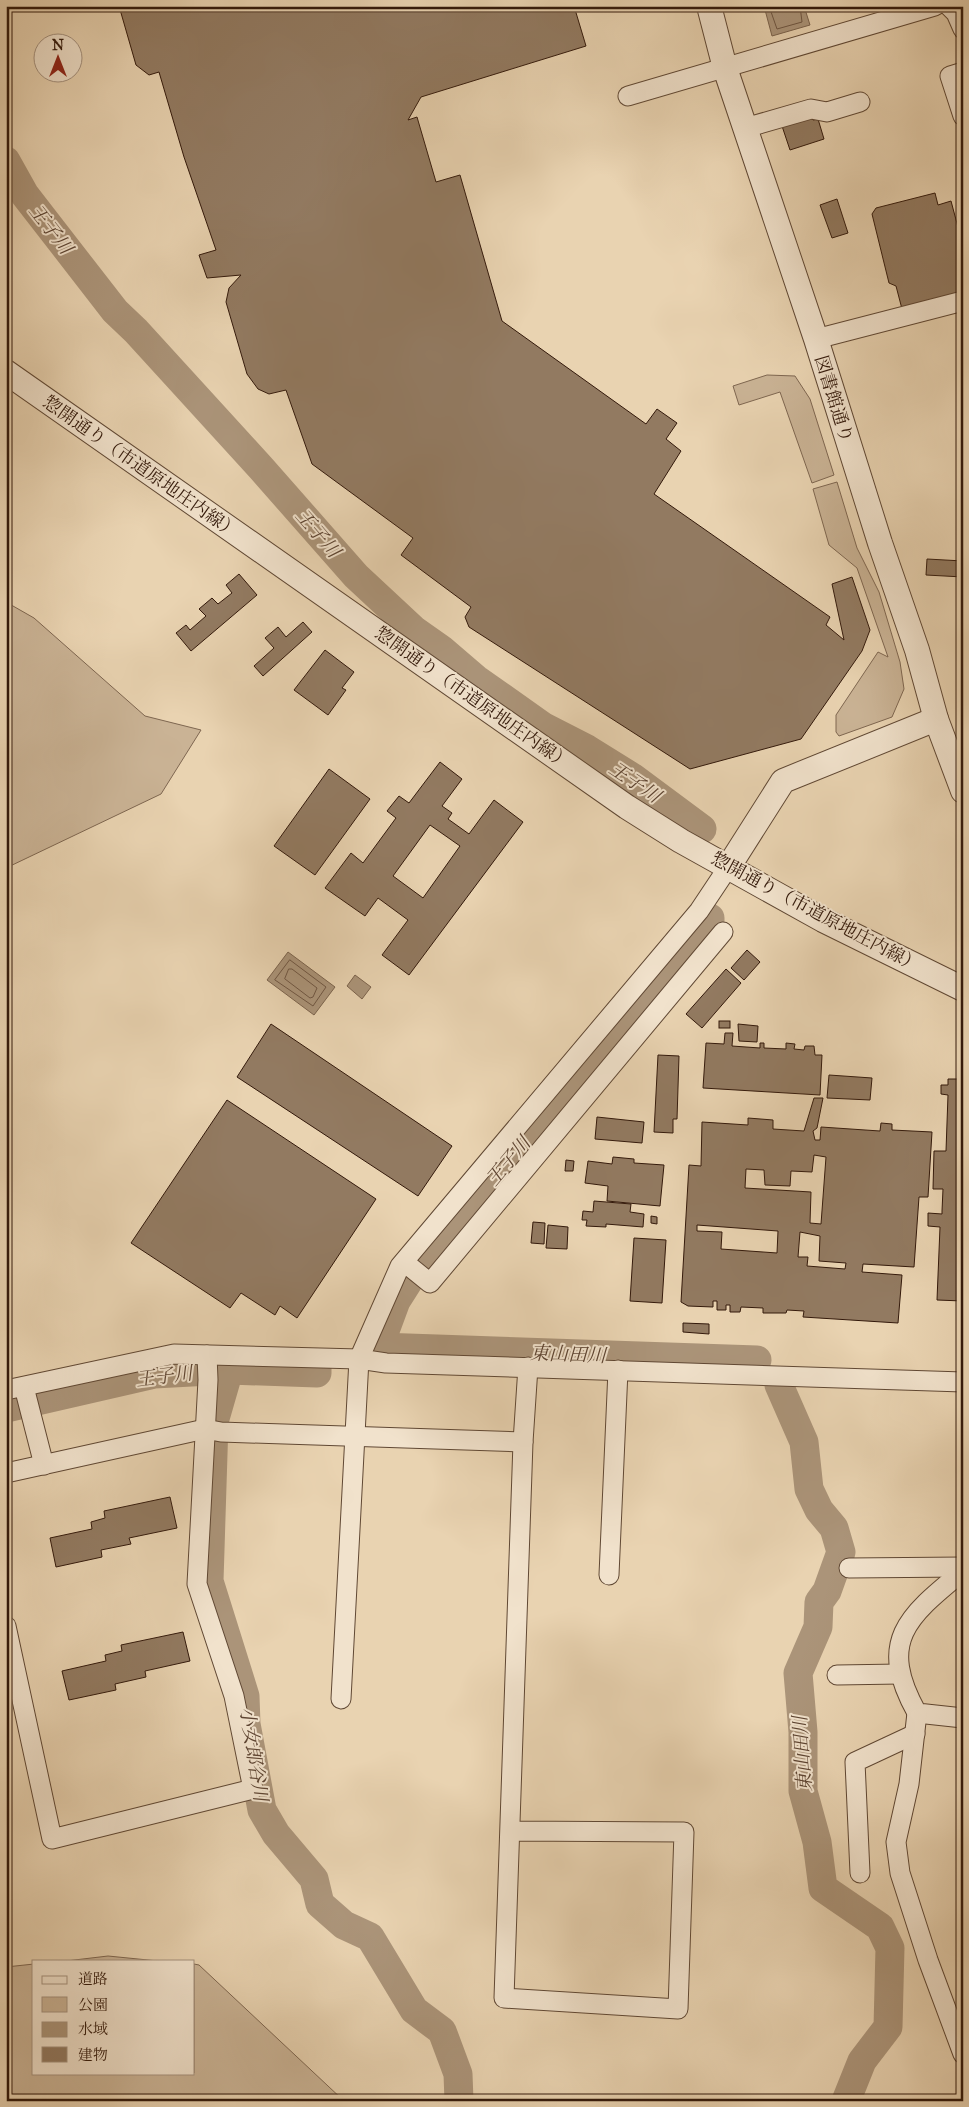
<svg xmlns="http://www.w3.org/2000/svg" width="969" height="2107" font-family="'IM FELL Great Primer','Noto Serif JP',serif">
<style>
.green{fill:#cab395;stroke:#7e6650}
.water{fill:#ab9479;stroke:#7b634d}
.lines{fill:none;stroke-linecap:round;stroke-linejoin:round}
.shore{stroke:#6f5642;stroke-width:1}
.river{stroke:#ab9479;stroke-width:29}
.building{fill:#927a61;stroke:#33190b;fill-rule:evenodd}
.minor-casing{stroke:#604834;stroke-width:21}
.tertiary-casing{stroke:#604834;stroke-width:26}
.minor{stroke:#f1e2cc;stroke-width:19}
.tertiary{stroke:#f1e2cc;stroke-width:24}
.labels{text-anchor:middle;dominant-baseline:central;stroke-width:4;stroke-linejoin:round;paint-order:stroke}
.street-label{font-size:18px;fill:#33190b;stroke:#f1e2cc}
.water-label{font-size:19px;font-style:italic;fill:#5d4432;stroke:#f1e2cc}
</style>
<rect width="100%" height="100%" fill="#e9d3b1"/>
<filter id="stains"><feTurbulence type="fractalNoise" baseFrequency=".004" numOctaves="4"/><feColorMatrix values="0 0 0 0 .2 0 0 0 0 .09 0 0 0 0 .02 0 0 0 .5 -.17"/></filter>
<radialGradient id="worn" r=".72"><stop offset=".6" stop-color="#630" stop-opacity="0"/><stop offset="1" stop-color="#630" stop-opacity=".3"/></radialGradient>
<g class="green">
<polygon points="767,375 795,376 810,399 834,475 812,483 780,392 739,405 733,386"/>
<polygon points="837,482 857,548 879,592 900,662 904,689 892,717 839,736 836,732 836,715 878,652 888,657 857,568 829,545 813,489"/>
<polygon points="6,602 34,618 145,716 201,730 161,794 6,868"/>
<polygon points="108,1956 158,1961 66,1961"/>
<polygon points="34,1964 34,2073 194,2073 194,1964 199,1965 344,2101 6,2101 6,1967"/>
</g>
<g class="water">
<polygon points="764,6 804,6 810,25 772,36"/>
<polygon points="288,952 335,987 314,1015 267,980"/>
<polygon points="355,975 371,987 362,999 347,986"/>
</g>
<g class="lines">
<g class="shore">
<polyline points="769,6 777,29 802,22 800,6"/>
<polygon points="290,960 326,987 313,1006 275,980"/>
<polygon points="289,969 292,969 317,988 313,997 310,998 285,979"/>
</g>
<g class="river">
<polyline points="6,161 25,195 115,311 136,331 261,468 356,576 414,630 441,649 476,679 544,727 587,749 632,777 702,829"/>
<polyline points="710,918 710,924 415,1271 396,1301 379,1347 757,1360"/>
<polyline points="229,1370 214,1422 209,1581 245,1696 246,1724 262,1810 276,1834 314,1879 320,1904 344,1925 370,1937 414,2010 442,2031 458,2074 459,2101"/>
<polyline points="779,1385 804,1442 809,1489 819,1510 834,1528 841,1552 827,1591 819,1602 818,1627 798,1673 803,1732 803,1791 817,1842 823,1888 880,1927 890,1948 888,2027 862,2061 846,2101"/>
<polyline points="6,1408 154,1374 229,1370 317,1373 317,1364"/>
</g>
</g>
<g class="building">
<polygon points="119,6 574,6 586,46 421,97 408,120 417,117 436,182 460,175 502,321 646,424 657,409 677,423 666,439 681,451 654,494 830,617 826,625 844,640 832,584 852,577 870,630 862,651 801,739 690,769 469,627 465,617 471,607 401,555 413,538 312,464 286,390 269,394 258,389 247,374 226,302 229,288 241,275 207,278 199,255 216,250 184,157 159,72 149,75 136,65"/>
<polygon points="811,117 813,120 818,119 824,139 790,150 782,126"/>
<polygon points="935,193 938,205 951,201 963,246 963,293 902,309 896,286 889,283 872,214 876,208"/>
<polygon points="837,199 848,233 832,238 820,205"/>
<polygon points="927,559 963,561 963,577 926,575"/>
<polygon points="239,574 257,595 191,651 176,633 186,625 190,630 206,616 199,609 212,598 218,604 232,593 226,585"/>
<polygon points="303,622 312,632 263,676 254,666 274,648 265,638 278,627 286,637"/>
<polygon points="325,650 354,672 342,688 346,690 328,715 294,690"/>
<path d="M440 762 462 779 442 806 452 813 448 819 469 834 494 800 523 822 409 975 382 955 408 920 378 898 365 916 325 888 351 853 363 863 396 818 387 811 399 796 409 803ZM430 825 460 846 423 898 393 876Z"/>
<polygon points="329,769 370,799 315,875 274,846"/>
<polygon points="747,950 760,962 744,980 731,968"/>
<polygon points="726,969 741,983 702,1028 686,1014"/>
<rect x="719" y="1021" width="11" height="7"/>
<polygon points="271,1024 452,1146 418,1196 237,1077"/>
<polygon points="738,1024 758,1026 757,1042 739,1041"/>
<polygon points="725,1033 733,1033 732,1046 760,1048 760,1043 764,1043 764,1048 786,1049 786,1043 795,1044 794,1049 804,1050 805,1046 814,1046 815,1055 822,1055 820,1095 703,1088 706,1043 724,1044"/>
<polygon points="658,1055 679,1056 677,1119 673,1119 673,1133 654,1132"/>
<polygon points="829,1075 872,1078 870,1100 827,1098"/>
<polygon points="948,1079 963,1079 963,1301 937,1300 940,1227 928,1226 928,1213 942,1214 942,1211 943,1189 933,1189 934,1151 946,1151 948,1095 941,1094 941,1085 948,1085"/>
<path d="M814 1098H823L817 1128 813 1131 815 1140H820L821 1127 880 1131 881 1123 892 1124V1130L932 1132 928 1197H919L914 1267 863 1264 862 1272 902 1275 898 1323 803 1317 804 1311 787 1310 786 1313H763V1308L741 1307 740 1312H730V1305H726V1310H717V1301H713V1307L688 1306 681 1302 689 1165 701 1166 702 1122 748 1125V1118L773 1120V1129L804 1131ZM814 1155 826 1157 821 1224 810 1223 811 1192 745 1188 746 1169 764 1170 765 1185 790 1186 791 1171 812 1172ZM697 1225 778 1231 777 1253 721 1249 722 1232 697 1231ZM800 1232 820 1236 819 1261 846 1263 845 1269 807 1266 808 1257H798Z"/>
<polygon points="227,1100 376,1199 297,1318 280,1306 275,1315 241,1293 230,1308 131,1243"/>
<polygon points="597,1117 644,1122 642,1143 595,1139"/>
<polygon points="613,1157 634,1159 634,1163 664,1165 660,1206 607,1201 608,1186 585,1183 588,1161 612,1164"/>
<polygon points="566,1160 574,1161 573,1171 565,1171"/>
<polygon points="594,1201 631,1204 630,1212 644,1214 643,1227 606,1224 606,1227 586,1226 587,1220 582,1220 583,1211 593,1212"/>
<polygon points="651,1216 657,1217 657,1224 651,1223"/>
<polygon points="533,1222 545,1223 544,1244 531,1243"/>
<polygon points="548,1225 568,1227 567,1249 546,1248"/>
<polygon points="634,1238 666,1240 662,1303 630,1301"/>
<polygon points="683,1323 709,1324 709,1334 683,1332"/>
<polygon points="170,1497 177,1528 129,1538 131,1544 101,1550 102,1557 56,1567 50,1538 92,1529 91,1522 105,1518 104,1511"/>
<polygon points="183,1632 190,1661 145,1671 146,1677 115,1684 116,1690 69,1700 62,1671 106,1661 105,1655 122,1651 121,1645"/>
</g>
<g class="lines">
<g class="minor-casing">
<g id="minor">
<polyline points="949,6 956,13 963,29"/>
<polyline points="963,72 950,76 963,116"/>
<polyline points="628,96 935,6"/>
<polyline points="745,128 811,109 827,112 860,102"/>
<polyline points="816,339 963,301"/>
<polyline points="404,1262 430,1283 723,932"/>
<polyline points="24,1387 44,1465"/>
<polyline points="6,1390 174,1354 359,1359 386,1363 963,1382"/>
<polyline points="6,1473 205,1429 221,1432 523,1442"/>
<polyline points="849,1568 963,1567"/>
<path d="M963 1571C907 1617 877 1641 917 1713L963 1718"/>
<polyline points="609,1575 618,1370"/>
<polyline points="6,1626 52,1839 253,1789 234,1696 197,1584 208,1380 207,1355"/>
<polyline points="837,1675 900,1674"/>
<polyline points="341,1699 359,1359 400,1266 699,911 729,866"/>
<polyline points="917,1713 909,1784 896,1842 900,1873 928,1960 963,2054"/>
<polyline points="510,1831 684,1832 678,2009 504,1998 523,1442 528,1367"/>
<polyline points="860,1873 855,1762 915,1734"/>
</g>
</g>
<g class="tertiary-casing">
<g id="tertiary">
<polyline points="709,6 725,68 816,339 880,543 917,650 936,719 963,791"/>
<polyline points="6,372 627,807 681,841 823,920 963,989"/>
<polyline points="729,866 783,781 936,719"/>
</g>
</g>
<use href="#minor" class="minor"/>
<use href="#tertiary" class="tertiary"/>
</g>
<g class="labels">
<g class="street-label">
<text transform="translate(834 399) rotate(73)">図書館通り</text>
<text transform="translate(141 467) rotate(35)">惣開通り（市道原地庄内線）</text>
<text transform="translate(473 698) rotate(35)">惣開通り（市道原地庄内線）</text>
<text transform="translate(816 912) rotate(28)">惣開通り（市道原地庄内線）</text>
</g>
<g class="water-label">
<text transform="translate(51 229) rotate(52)">王子川</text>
<text transform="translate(318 533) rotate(49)">王子川</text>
<text transform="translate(635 782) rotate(34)">王子川</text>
<text transform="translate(508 1161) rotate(-50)">王子川</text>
<text transform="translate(568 1354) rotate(2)">東山田川</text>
<text transform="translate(164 1376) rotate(-7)">王子川</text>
<text transform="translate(254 1754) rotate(81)">小女郎谷川</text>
<text transform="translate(802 1754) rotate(-94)">東山田川</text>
</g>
</g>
<rect width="969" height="2107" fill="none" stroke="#e9d3b1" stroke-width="25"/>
<rect x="8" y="8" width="954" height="2092" fill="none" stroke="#33190b" stroke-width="2.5"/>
<rect x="12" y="12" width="944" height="2082" fill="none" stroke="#33190b"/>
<rect x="32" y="1960" width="162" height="115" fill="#f1e2cc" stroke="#a5927f"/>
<rect x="42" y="1976" width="25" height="8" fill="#f1e2cc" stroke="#a5927f"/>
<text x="78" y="1984" font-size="15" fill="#33190b">道路</text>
<rect x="42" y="1997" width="25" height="15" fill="#cab395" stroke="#a5927f"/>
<text x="78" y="2010" font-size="15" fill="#33190b">公園</text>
<rect x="42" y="2022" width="25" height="15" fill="#ab9479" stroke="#a5927f"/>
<text x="78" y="2034" font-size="15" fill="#33190b">水域</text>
<rect x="42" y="2047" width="25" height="15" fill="#927a61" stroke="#a5927f"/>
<text x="78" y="2060" font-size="15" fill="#33190b">建物</text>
<g transform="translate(58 58)"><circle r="24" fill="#f1e2cc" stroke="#a5927f"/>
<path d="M0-4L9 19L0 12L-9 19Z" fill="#8f2418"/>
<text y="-8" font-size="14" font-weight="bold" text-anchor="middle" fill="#33190b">N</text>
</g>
<rect width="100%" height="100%" filter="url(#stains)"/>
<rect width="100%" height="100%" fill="url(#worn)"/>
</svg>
